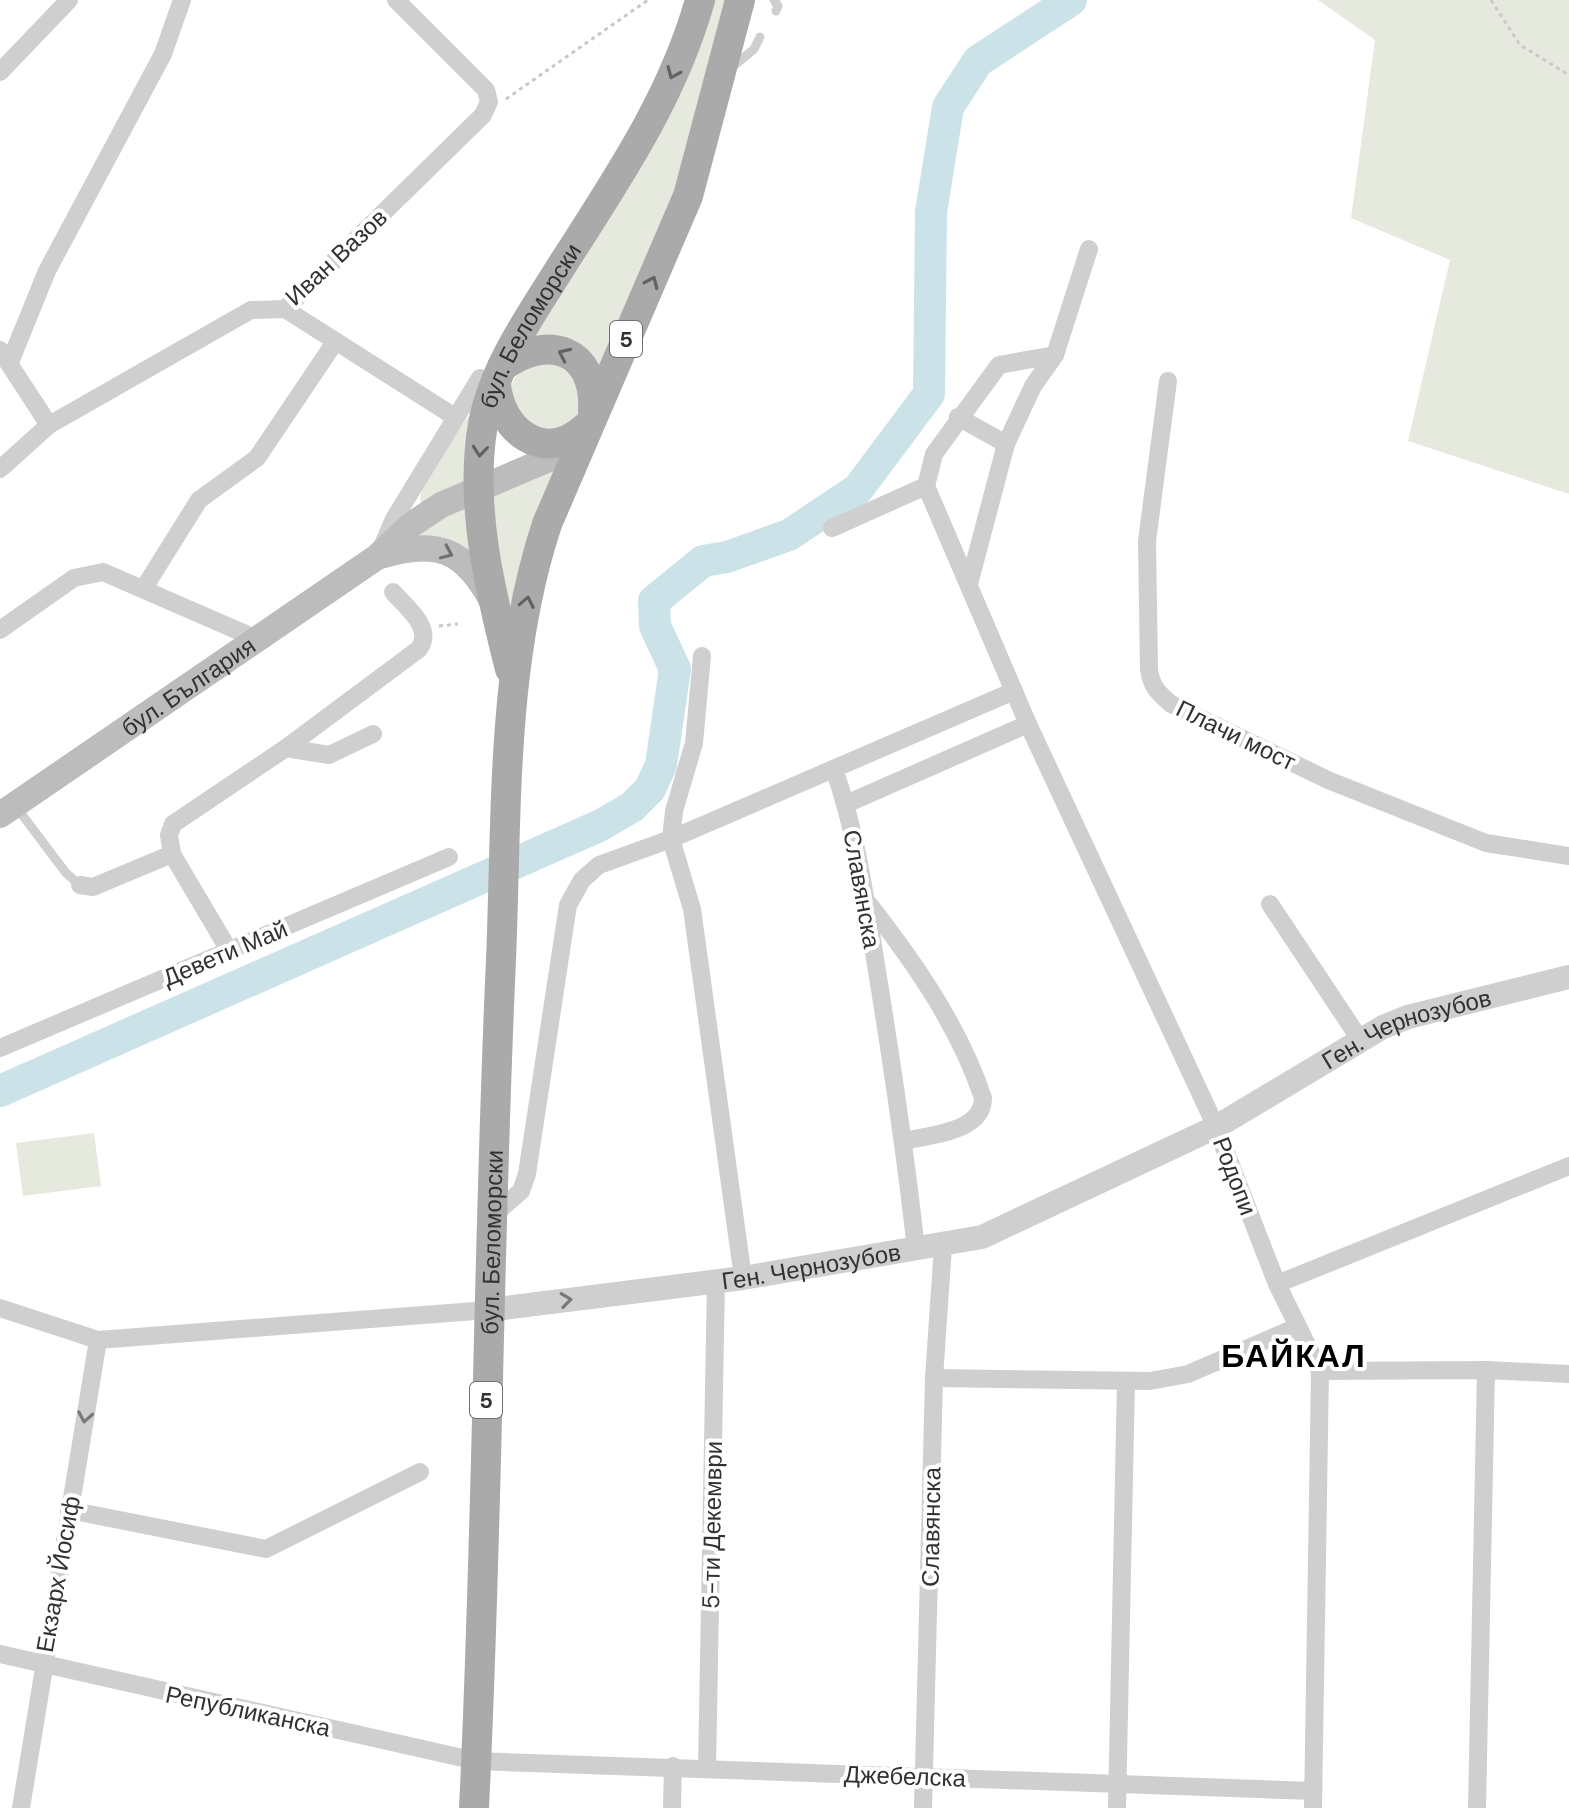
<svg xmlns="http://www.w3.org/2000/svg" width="1569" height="1808" font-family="'DM Sans',sans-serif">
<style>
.green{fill:#e6eade}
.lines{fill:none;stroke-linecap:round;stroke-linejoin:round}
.river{stroke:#cce2e9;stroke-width:32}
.path{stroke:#c9c9c9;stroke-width:3;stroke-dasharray:4 4;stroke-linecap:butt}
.service{stroke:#cfcfcf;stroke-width:9}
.minor{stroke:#cfcfcf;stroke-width:18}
.tertiary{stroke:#cfcfcf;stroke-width:24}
.secondary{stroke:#bcbcbc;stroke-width:26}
.primary{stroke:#aaa;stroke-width:30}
.oneway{stroke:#626262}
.oneway2{stroke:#707070}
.oneway3{stroke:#797979}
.labels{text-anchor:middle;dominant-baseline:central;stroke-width:8;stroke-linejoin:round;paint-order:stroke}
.shield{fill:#fff;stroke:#707070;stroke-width:2}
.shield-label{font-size:22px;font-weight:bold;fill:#323232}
.street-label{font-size:24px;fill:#323232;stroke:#fff}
.district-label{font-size:32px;font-weight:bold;letter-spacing:2px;fill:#000;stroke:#fff}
</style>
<rect width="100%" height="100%" fill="#fff"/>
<g class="green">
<polygon points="713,0 730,0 669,215 598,375 527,342"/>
<polygon points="1318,0 1569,0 1569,494 1408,441 1450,260 1351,218 1375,40"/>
<path d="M544 356 584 383 577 420 555 433 519 422C507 380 506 380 544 356Z"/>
<path d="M472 412 466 487 422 506C412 485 458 431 472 412Z"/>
<polygon points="558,465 511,613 487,494"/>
<polygon points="466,501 475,557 416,537"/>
<polygon points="94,1133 101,1186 23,1196 16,1143"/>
</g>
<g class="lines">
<polyline class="river" points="0,1091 599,826 632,807 650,789 661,765 675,669 655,626 654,601 703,561 727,557 789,535 858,489 929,394 931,212 948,107 978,61 1071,0"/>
<g class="path">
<polyline points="1491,0 1520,45 1569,75"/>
<polyline points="506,99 648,0"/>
<polyline points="439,626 458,624"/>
</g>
<g class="service">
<polyline points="774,0 778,6 776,11"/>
<polyline points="730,69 754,49 760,37"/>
<polyline points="17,808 66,873 80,885"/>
</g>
<g class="minor">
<polyline points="0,72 69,0"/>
<polyline points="285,309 455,417"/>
<polyline points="0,350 49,425"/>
<polyline points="10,362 47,271 163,54 182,0"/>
<path d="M1168 381 1147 541 1149 669C1151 686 1158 693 1171 704L1328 780 1486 843 1569 856"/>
<polyline points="958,417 1006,444"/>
<polyline points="0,469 49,425 251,310 285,309 483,115 489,102 486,90 396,0"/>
<polyline points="926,486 934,454 999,365 1055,355"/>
<polyline points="832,528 926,486 1028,724 1216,1127 1277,1284 1320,1371 1313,1808"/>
<polyline points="381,549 394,519 480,378"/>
<polyline points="969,584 1006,444 1033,386 1055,355 1089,249"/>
<polyline points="144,588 199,500 257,458 335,342"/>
<polyline points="0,630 74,578 103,572 257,639"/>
<polyline points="702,656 694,743 674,811 671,839 692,909 743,1278"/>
<polyline points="286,748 329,755 373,734"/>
<path d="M834 769C857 834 866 903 877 971 892 1064 906 1156 916 1250"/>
<polyline points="846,804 1028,724"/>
<polyline points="80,885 93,887 172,854"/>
<path d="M868 903C914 962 959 1026 983 1098 983 1132 930 1135 904 1141"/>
<polyline points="1270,904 1361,1041"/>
<path d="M230 952 172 854 169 835 173 824 286 748 419 649C434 628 407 608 393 592"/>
<polyline points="0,1048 449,857"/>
<polyline points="490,1218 521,1191 527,1174 568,905 582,880 599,865 671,839 1014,691"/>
<polyline points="1277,1284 1569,1166"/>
<polyline points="0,1308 98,1340 488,1310"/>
<polyline points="1320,1371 1486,1370 1569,1374"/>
<polyline points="934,1378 1150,1381 1188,1374 1297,1327"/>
<polyline points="69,1510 266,1549 420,1472"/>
<polyline points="0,1654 476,1761 1313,1791"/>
<polyline points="707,1768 716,1281"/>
<polyline points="21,1808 98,1340"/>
<polyline points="672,1808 673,1766"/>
<polyline points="923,1808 934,1378 943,1246"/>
<polyline points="1117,1808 1126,1381"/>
<polyline points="1477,1808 1486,1370"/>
</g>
<path class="tertiary" id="s1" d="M488 1310 743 1278 982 1237 1216 1127 1383 1027 1408 1017 1569 977"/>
<g class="secondary">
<path d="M380 556C436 539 464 548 492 601"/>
<path id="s2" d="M0 815 377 557 411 525 441 505 577 447"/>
</g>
<g class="primary">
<path d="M502 367C547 333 596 349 593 410"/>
<path d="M496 383C499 430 544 465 585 428"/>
<path id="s3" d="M510 669C490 590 469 505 483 424 494 365 533 312 564 262 617 179 673 97 700 0"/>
<path id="s4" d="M474 1808C488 1526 488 1242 501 960 507 814 501 663 547 524L688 196 740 0"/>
</g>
</g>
<defs><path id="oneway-chevron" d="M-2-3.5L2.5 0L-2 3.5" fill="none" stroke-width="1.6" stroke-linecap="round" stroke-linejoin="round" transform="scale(2)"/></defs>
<g class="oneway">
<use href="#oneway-chevron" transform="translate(673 73) rotate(113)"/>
<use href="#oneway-chevron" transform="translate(652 282) rotate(-66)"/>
<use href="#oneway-chevron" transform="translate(564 354) rotate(-155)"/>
<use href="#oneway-chevron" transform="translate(480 451) rotate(96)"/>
<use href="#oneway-chevron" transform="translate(527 602) rotate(-79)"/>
</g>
<use class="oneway2" href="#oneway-chevron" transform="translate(447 553) rotate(24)"/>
<g class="oneway3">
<use href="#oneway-chevron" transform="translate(566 1300) rotate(-7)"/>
<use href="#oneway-chevron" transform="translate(85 1417) rotate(100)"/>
</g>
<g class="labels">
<g class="shield">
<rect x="610" y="321" width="32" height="36" rx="6"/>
<rect x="470" y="1382" width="32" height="36" rx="6"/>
</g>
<g class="shield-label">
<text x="626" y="339">5</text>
<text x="486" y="1400">5</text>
</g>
<g class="street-label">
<text transform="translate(336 257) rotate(-43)">Иван Вазов</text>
<text stroke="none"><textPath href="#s3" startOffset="358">бул. Беломорски</textPath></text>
<text stroke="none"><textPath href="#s2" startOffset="228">бул. България</textPath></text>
<text transform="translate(1236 735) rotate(26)">Плачи мост</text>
<text transform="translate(862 889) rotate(80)">Славянска</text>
<text transform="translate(225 953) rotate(-23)">Девети Май</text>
<text stroke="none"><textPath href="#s1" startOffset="974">Ген. Чернозубов</textPath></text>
<text transform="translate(1235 1176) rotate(69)">Родопи</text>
<text stroke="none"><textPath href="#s4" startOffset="566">бул. Беломорски</textPath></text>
<text stroke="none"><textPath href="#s1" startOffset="326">Ген. Чернозубов</textPath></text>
<text transform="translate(712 1525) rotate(-89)">5-ти Декември</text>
<text transform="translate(931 1527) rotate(-89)">Славянска</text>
<text transform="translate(58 1574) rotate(-80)">Екзарх Йосиф</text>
<text transform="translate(248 1711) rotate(12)">Републиканска</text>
<text transform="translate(905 1776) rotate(2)">Джебелска</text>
</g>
<g class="district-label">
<text x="1294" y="1356">БАЙКАЛ</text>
</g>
</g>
</svg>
